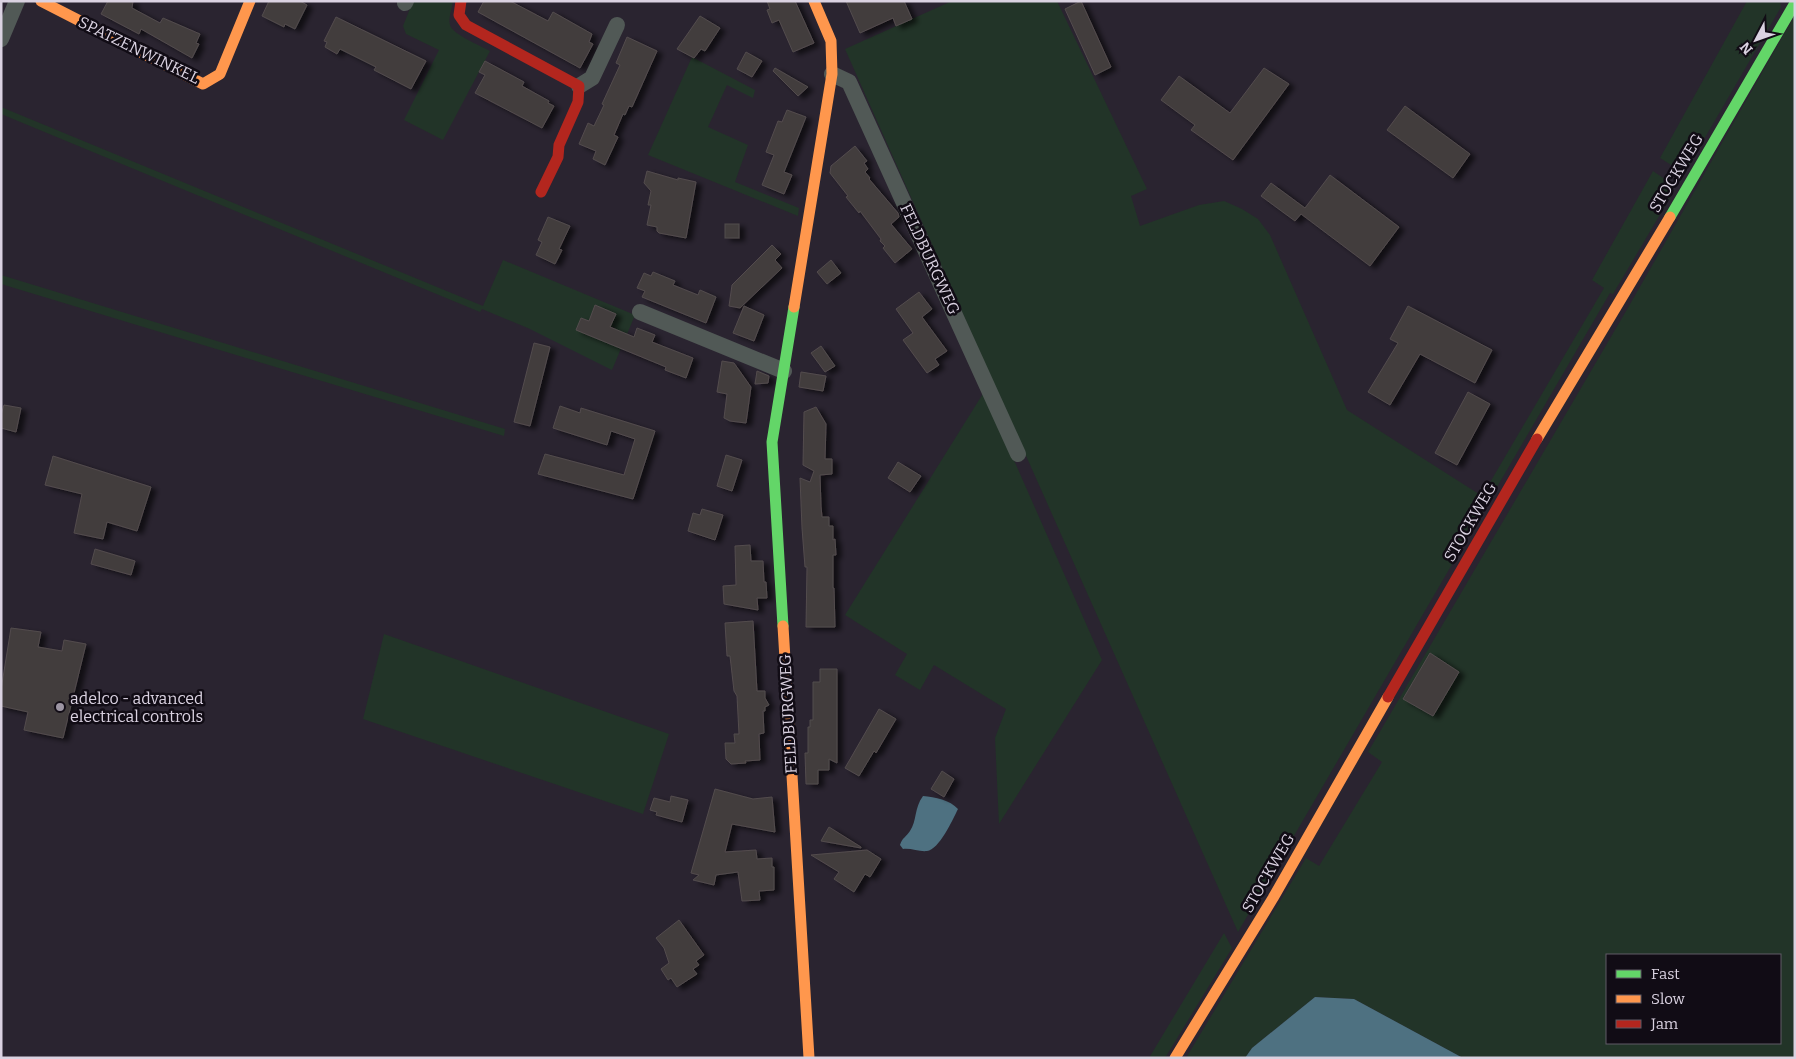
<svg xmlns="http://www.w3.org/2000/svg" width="1796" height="1059" font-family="Bitter,serif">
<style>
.green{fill:#223428;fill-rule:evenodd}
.water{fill:#4e7181}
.building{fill:#423c3e;stroke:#534c4d;filter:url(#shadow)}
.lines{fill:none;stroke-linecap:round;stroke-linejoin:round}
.street{stroke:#515956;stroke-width:16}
.fast{stroke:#63d668;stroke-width:11}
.slow{stroke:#ff974d;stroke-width:11}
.jam{stroke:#b3261e;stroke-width:11}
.poi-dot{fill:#9c95a3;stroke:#110c15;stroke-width:2}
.labels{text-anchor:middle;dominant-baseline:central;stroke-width:5;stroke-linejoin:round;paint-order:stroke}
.street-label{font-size:16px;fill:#dad2e1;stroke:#110c15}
.poi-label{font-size:16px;fill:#dad2e1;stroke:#110c15;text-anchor:start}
</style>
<defs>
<filter id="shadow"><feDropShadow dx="5.5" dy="3" stdDeviation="2.5" flood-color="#0009"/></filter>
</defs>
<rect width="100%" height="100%" fill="#2a2430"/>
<g class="green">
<path d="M413 1H453C452 9 448 18 450 25 452 34 481 46 490 51L443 140 404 120 439 50 406 34 403 26Z"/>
<polygon points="952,1 1057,1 1147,189 1131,196 1140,226 1199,205 1224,201 1242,209 1258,219 1270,235 1347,410 1482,496 1604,288 1592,280 1653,171 1666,180 1671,196 1613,294 1610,293 1238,932 845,49"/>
<polygon points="1747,1 1780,1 1781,7 1689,165 1676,168 1660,158"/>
<path d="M1795 15V1058H1463L1354 999 1315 997 1252 1048 1245 1058H1186L1306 858 1319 866 1382 762 1368 752 1629 306ZM1607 955H1780V1043H1607Z"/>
<polygon points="692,57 755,90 753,98 727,85 708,127 748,145 735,182 799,208 798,216 648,155"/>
<polygon points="1,107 483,306 503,260 635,315 612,370 530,329 482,309 480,312 1,114"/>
<polygon points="1,275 505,429 504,436 1,284"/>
<polygon points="984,392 1102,660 999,824 995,738 1006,709 934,665 920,690 895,675 907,654 845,615"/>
<polygon points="384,634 669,734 643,814 363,719"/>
<polygon points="1224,933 1232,948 1165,1058 1149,1058"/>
</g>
<g class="water">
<path d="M923 796C935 797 950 800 958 809 953 819 939 850 927 851 920 852 911 848 903 849L900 845C902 838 906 837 910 831 917 821 914 808 923 796Z"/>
<polygon points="1315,997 1354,999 1463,1058 1245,1058 1252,1048"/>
</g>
<g class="building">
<polygon points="108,1 133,1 132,8 160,23 163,18 200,34 196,43 199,44 192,58 141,29 139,34 101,14"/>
<polygon points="269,1 300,1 307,5 295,29 285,24 284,27 262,16"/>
<polygon points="484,1 510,1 548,21 553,12 592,34 589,42 593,44 580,68 478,12"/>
<polygon points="767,1 795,1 814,43 793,52 779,20 772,23 767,10 770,9"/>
<polygon points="846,1 904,1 912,19 896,26 893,18 860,33"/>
<polygon points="1081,1 1111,67 1095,75 1065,9"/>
<polygon points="700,16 720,28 705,51 701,49 694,58 677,49"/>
<polygon points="336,17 426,61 411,89 374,70 376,67 340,49 337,54 325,47 327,42 324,41"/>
<polygon points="627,37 657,51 632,107 629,106 625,115 623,114 614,135 618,137 605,165 593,159 596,151 579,144 588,123 594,126 604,105 602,104 620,65 616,63"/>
<polygon points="746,52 762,61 752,77 737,69"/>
<polygon points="485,61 524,82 522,86 549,101 548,103 554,106 542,128 475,93 485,75 479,72"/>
<polygon points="775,68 808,87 798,96 773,71"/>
<polygon points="1264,68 1289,84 1233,160 1191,130 1195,125 1161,100 1179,76 1230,113"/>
<polygon points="1405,106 1470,154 1453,178 1387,130"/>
<polygon points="787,110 806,117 784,172 792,175 784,194 762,185 774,155 766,152 778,121 782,122"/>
<polygon points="855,146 867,161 864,163 868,169 865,172 870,178 869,179 898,213 899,217 891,224 912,249 895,263 883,248 885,246 880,241 881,239 860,211 859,213 846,197 848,196 830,173 831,166"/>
<polygon points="647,171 678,180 678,178 696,182 686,238 659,233 657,231 657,227 647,225 651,205 648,205 651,191 644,183"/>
<polygon points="1330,175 1399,227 1370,266 1301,214 1295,221 1261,196 1271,183 1305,208"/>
<polygon points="548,217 570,226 559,249 562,250 555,264 536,255 542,242 538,240"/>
<rect x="725" y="224" width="14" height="14"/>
<polygon points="772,245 781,254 775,260 782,268 740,308 729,306 732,285"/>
<polygon points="831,260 841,273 827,284 817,272"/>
<polygon points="653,272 675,281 673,285 698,295 700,290 716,297 706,323 642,297 645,291 637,288 644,273 651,276"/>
<polygon points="919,292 932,309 922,317 947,351 935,359 939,365 927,373 903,340 913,333 896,309"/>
<polygon points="595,305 616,314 610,327 634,337 637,328 655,335 652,342 693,358 686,378 665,370 666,367 576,330 581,318 589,321"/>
<polygon points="744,306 764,315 754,341 733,333"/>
<polygon points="1408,306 1492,350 1475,383 1420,354 1390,405 1368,392 1398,343 1390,339"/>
<polygon points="534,343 550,347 530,426 514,422"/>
<polygon points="821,346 835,366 825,372 811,353"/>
<polygon points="722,361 734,363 751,387 746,423 730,421 724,418 727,394 717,392"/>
<polygon points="757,371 769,376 768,383 755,384"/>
<polygon points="801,372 826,376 823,391 799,387"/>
<polygon points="1468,392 1490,404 1457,465 1435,453"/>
<polygon points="4,405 21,408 16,432 1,428 1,415"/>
<polygon points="560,406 580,413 581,408 655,431 633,499 538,474 545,454 624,475 635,439 611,431 607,445 553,428"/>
<polygon points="816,407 826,424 825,459 832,459 832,474 820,475 821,506 822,517 829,517 829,526 833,526 833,540 835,539 836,555 833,555 833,588 834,588 835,627 806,627 807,567 805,567 802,528 800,478 810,482 814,471 803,465 804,412"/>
<polygon points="726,455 742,460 732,491 717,486"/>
<polygon points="53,456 151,487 137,531 107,522 103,539 74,533 82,494 45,485"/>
<polygon points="898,462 921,476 910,492 888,478"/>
<polygon points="702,509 723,515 715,540 688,531 693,513 700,515"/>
<polygon points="750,545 751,561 763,561 764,582 766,582 767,598 757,598 758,610 724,604 723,586 736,585 735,546"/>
<polygon points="95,549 135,561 131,575 91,564"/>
<polygon points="753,621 757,691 765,691 765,698 769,705 765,707 765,711 763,711 764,733 759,734 760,760 745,761 746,763 731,764 726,759 725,743 735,743 734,734 739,734 737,696 734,691 730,656 727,656 725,623"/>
<polygon points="11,628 41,632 38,647 62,651 64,640 86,644 63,738 24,730 28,712 1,706 1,690"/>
<polygon points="1430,653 1459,672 1433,716 1403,699"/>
<polygon points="820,669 837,669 837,763 829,759 829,770 818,770 818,784 806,784 805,753 808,753 808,727 810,727 810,720 813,720 813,682 820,682"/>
<polygon points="879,709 896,719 876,753 874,751 859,776 845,768"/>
<polygon points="942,771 954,779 944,797 931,789"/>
<polygon points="715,789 753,799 772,797 775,832 732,824 725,852 756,850 757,859 772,858 772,867 774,867 774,890 759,891 760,900 742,901 738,872 716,875 714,885 693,880 699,875 691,873"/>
<polygon points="671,796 688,800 682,822 656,815 657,812 650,810 654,798 670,802"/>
<polygon points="829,827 861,847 861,848 821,841"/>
<polygon points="867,850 881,859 870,877 865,874 854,892 834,879 839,872 811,855"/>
<polygon points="679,920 704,955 696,961 699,965 693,969 697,974 677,987 671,978 668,980 661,969 669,963 664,948 656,938"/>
</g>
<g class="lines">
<g class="street">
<polyline points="405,3 406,1"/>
<polyline points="1,39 17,1"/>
<polyline points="832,74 849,82 1018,454"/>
<polyline points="579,86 592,78 617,25"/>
<polyline points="640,312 784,371"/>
</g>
<g class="fast">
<polyline points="1670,217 1795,3"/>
<polyline points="783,626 772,442 794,307"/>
</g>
<g class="slow">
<polyline points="41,1 203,84 220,74 250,1"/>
<polyline points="794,307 832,74 831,41 814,1"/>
<polyline points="1537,439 1670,217"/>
<polyline points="783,626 809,1058"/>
<polyline points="1175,1058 1273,898 1388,697"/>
</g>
<g class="jam">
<polyline points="461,1 459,15 466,25 579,86 578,102 559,145 558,157 541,192"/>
<polyline points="1388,697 1537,439"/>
</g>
</g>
<circle class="poi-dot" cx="60" cy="707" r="5"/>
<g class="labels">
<g class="street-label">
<text transform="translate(139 50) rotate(26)">SPATZENWINKEL</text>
<text transform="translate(1676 173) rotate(-59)">STOCKWEG</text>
<text transform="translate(930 259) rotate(65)">FELDBURGWEG</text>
<text transform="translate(1470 522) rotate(-60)">STOCKWEG</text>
<text transform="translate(788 714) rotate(-93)">FELDBURGWEG</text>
<text transform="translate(1268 873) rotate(-60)">STOCKWEG</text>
</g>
<g class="poi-label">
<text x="70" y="698">adelco - advanced<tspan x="70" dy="18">electrical controls</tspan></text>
</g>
</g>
<rect width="1796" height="1059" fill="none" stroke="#dad2e1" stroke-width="5"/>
<rect x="1606" y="954" width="175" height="90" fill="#110c15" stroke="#615b67"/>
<rect x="1616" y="970" width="25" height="8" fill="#63d668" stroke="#615b67"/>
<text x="1651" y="979" font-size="15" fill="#dad2e1">Fast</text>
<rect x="1616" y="995" width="25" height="8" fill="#ff974d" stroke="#615b67"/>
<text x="1651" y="1004" font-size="15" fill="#dad2e1">Slow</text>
<rect x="1616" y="1020" width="25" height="8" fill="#b3261e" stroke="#615b67"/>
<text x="1651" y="1029" font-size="15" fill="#dad2e1">Jam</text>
<g transform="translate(1756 40) rotate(229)" stroke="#110c15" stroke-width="4" paint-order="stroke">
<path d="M0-4L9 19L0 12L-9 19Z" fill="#dad2e1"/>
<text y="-8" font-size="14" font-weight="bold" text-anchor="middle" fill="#dad2e1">N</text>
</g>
</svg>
